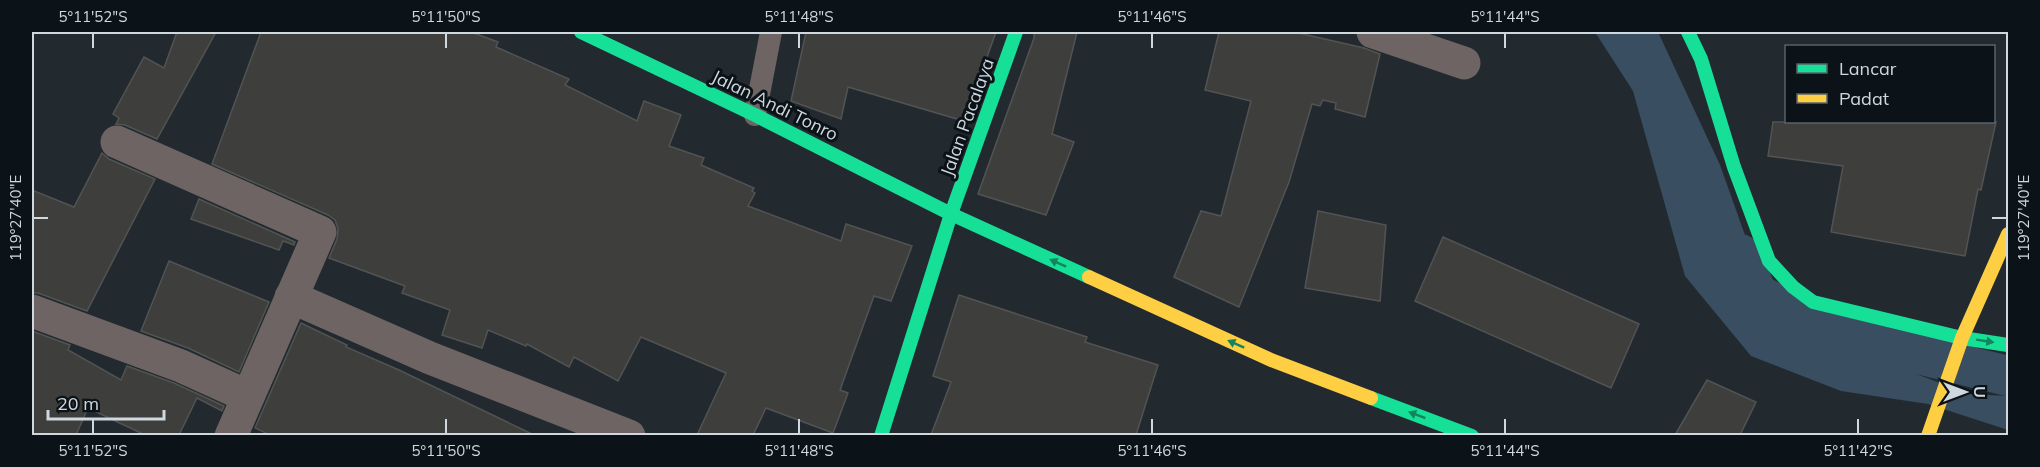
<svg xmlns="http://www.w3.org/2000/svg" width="2040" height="467" font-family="Mulish,sans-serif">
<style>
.water{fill:#394e60}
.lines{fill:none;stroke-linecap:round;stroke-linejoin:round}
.canal{stroke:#394e60;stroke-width:40}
.building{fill:#3e3e3d;stroke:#525353;stroke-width:1.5}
.lane{stroke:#6d6463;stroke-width:22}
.street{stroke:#6d6463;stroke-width:33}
.fast{stroke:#16e098;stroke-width:14}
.slow{stroke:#ffcf43;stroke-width:14}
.oneway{fill:#12845e}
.ticks{fill:none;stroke:#cfd8df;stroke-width:2}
.labels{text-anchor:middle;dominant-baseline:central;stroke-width:6;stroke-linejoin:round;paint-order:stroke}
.street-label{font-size:18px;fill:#cfd8df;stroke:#0c1318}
.neatline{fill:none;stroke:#cfd8df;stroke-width:2}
.ticks-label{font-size:15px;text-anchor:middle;fill:#cfd8df}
</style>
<rect width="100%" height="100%" fill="#222a30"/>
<polygon class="water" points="1595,32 1658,32 1720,165 1776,322 1970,394 2008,396 2008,430 1928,404 1841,391 1751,356 1685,276 1633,91"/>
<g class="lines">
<polyline class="canal" points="1740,254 1758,295 1853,338 2008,376"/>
</g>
<g class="building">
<polygon points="177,32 216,32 157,139 125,125 116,124 119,118 113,114 144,57 164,68"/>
<polygon points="261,32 471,32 498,42 496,47 569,79 565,85 637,121 644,101 681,115 669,146 704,158 701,165 754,188 752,191 755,193 748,206 841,241 846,224 912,246 891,301 874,296 840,390 848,393 833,433 766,408 753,435 697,435 726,373 641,337 618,381 574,357 569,367 527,344 526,346 488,330 482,348 442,335 450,310 402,293 405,286 329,258 337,239 338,229 335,220 328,215 212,164"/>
<polygon points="806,32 996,32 964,121 848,87 841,119 791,101"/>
<polygon points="1034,32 1077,32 1052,134 1074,142 1046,215 978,194 1034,38"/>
<polygon points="1219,32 1294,32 1364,48 1380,54 1365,117 1335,109 1336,103 1323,100 1320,106 1312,104 1289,182 1239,307 1174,277 1201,211 1221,216 1251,101 1205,90"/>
<polygon points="1773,122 1996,122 1981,190 1978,189 1965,256 1831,232 1843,166 1768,156"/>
<polygon points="102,153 109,159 155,179 87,311 38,293 32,293 32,190 74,207"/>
<polygon points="199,199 295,242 294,245 283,241 279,250 191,219"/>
<polygon points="1318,211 1386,225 1380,301 1305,288"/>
<polygon points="1443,237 1639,324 1611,388 1415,301"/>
<polygon points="169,261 269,302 239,372 188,348 141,331"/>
<polygon points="959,295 1087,337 1085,342 1158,365 1136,435 931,435 951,382 933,376"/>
<polygon points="301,323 347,345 346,347 399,370 534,435 270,435 255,428"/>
<polygon points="32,331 70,345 68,350 121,380 127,366 174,383 224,406 222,411 197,398 179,435 145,435 88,408 76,435 32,435"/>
<polygon points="1707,380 1756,402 1740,435 1675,435"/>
</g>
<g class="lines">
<polyline class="lane" points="755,115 771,32"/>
<g class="street">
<polyline points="1373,32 1464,63"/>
<polyline points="117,142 320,232 231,436"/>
<polyline points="291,297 430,358 629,436"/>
<polyline points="32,311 181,366 247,396"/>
</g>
<g class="fast">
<polyline points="581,32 755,115 951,214 1089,277"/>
<polyline points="1688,32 1701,59 1734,167 1769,261 1793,287 1813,302 1962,338 2008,345"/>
<polyline points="1371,398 1472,436"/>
<polyline points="881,436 951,214 1016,32"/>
</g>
<g class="slow">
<polyline points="1089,277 1271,360 1371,398"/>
<polyline points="1928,436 1962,338 2008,234"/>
</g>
</g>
<defs><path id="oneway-solid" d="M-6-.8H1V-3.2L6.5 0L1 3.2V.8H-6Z" transform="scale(1.5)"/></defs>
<g class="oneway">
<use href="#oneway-solid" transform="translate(1058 263) rotate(-156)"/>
<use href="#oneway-solid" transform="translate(1985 341) rotate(9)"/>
<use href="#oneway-solid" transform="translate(1236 344) rotate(-156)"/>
<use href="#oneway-solid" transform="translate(1417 415) rotate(-159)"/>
</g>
<path class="ticks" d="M93 33V48M446 33V48M799 33V48M1152 33V48M1505 33V48M33 218H48M1992 218H2007M93 419V434M446 419V434M799 419V434M1152 419V434M1505 419V434M1858 419V434"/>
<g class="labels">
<g class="street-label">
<text transform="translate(775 105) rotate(26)">Jalan Andi Tonro</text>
<text transform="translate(967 117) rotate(-70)">Jalan Pacalaya</text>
</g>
</g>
<rect width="2040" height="467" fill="none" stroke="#0c1318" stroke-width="66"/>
<rect x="1785" y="45" width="210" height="78" fill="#0c1318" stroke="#5a6268" stroke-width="1.5"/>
<rect x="1797" y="64" width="30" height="9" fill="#16e098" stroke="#5a6268" stroke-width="1.5"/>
<text x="1839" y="75" font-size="18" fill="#cfd8df">Lancar</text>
<rect x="1797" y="94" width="30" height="9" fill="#ffcf43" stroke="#5a6268" stroke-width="1.5"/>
<text x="1839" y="105" font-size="18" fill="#cfd8df">Padat</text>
<g transform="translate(1965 392) rotate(90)" stroke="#0c1318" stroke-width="4.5" paint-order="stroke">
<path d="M0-4.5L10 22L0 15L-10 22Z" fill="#cfd8df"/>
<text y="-9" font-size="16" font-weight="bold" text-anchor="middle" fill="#cfd8df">U</text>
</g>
<path d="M48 410v9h116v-9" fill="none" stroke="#cfd8df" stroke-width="3"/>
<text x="57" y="410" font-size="18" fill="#cfd8df" stroke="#0c1318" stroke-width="4.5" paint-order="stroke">20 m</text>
<rect x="33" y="33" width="1974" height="401" class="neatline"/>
<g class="ticks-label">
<text x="93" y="22">5°11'52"S</text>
<text x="446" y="22">5°11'50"S</text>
<text x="799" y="22">5°11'48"S</text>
<text x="1152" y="22">5°11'46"S</text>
<text x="1505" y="22">5°11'44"S</text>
<text transform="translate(2024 218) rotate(-90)" y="5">119°27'40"E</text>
<text transform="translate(16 218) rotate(-90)" y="5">119°27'40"E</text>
<text x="93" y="456">5°11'52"S</text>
<text x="446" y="456">5°11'50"S</text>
<text x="799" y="456">5°11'48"S</text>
<text x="1152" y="456">5°11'46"S</text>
<text x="1505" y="456">5°11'44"S</text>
<text x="1858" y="456">5°11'42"S</text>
</g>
</svg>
